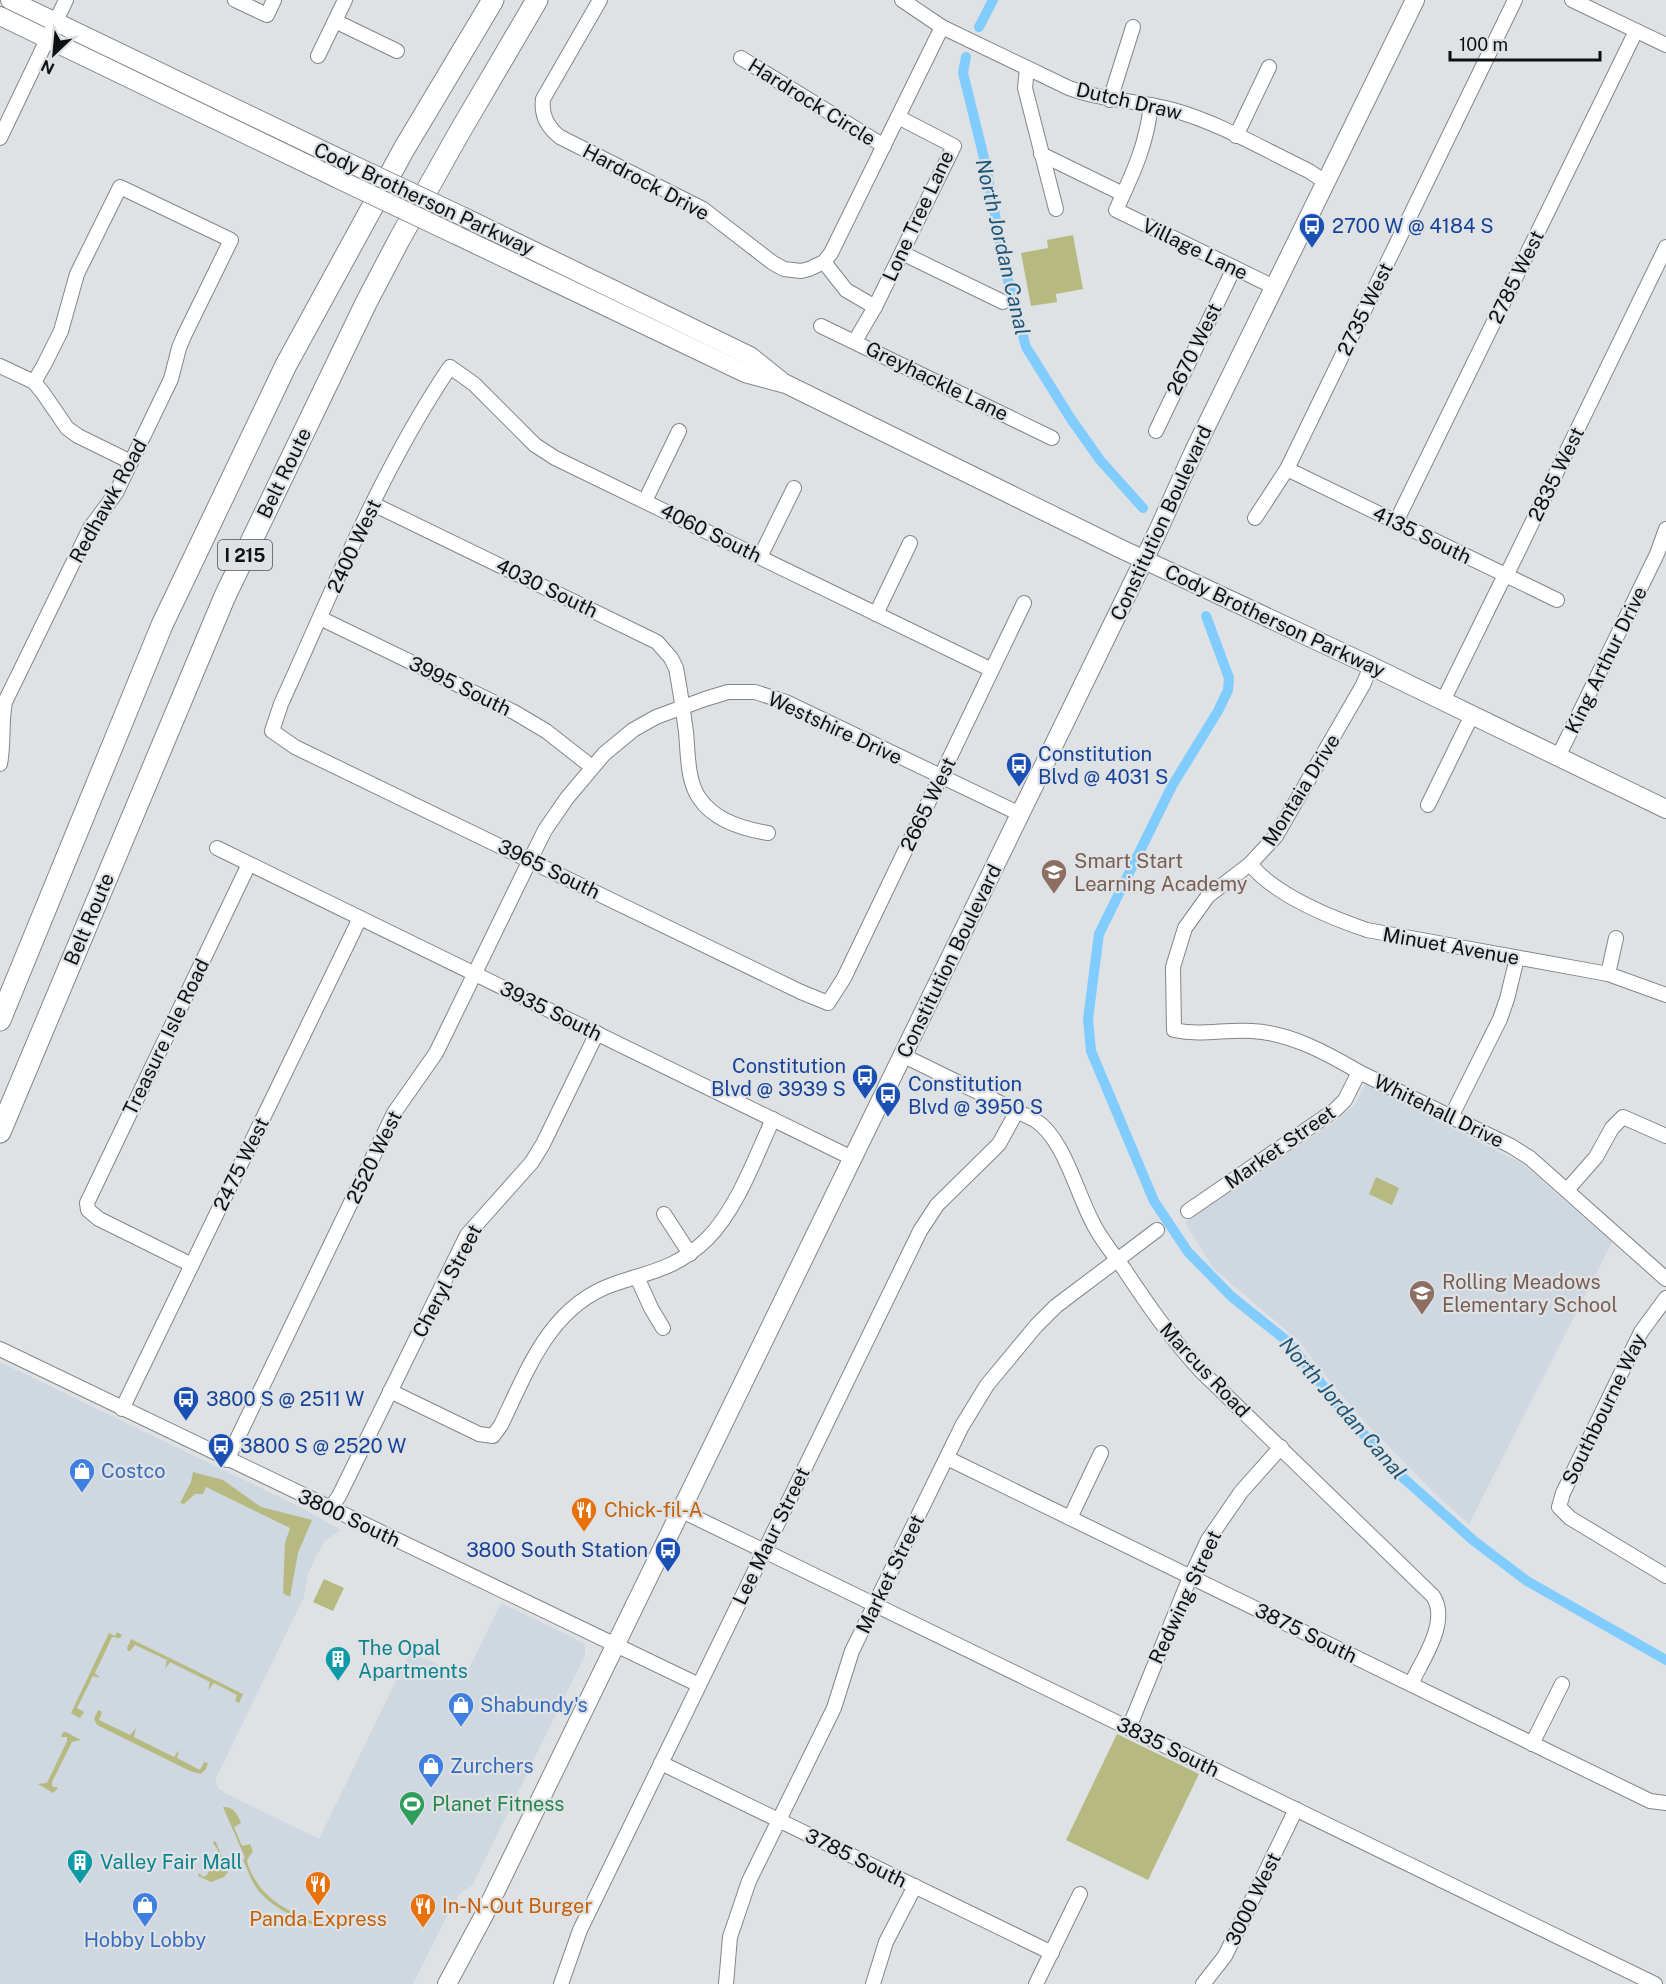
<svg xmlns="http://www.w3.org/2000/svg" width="1666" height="1984" font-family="'Public Sans',sans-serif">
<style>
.built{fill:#cfd7e0}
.green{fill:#b6ba80}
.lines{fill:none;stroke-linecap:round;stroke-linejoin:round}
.canal{stroke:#81ccff;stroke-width:10}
.minor-casing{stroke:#838688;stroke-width:16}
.major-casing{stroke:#838688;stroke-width:20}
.highway-casing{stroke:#838688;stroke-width:23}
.minor{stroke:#fff;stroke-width:14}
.major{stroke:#fff;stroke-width:18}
.highway{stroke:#fff;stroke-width:21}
.major-bridge-casing{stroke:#838688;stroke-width:20;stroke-linecap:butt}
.major-bridge{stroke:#fff;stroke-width:18}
.labels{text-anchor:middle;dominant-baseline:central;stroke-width:4.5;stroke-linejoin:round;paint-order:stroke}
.shield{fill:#dfe2e4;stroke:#4d4f50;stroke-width:1.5}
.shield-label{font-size:18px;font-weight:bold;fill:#0f1011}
.street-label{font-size:20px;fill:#0f1011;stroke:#dfe2e4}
.transit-label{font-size:20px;fill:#164399;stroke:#dfe2e4;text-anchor:start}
.education-label{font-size:20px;fill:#785e54;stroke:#dfe2e4;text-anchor:start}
.shop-label{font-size:20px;fill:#366cbe;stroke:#dfe2e4;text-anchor:start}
.food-label{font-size:20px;fill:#c56008;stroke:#dfe2e4;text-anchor:start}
.culture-label{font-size:20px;fill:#0d838f;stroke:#dfe2e4;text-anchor:start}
.leisure-label{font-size:20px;fill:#27864d;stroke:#dfe2e4;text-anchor:start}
.water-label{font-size:21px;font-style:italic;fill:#1d5577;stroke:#dfe2e4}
</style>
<rect width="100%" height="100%" fill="#dfe2e4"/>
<g class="built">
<polygon points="1366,1084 1523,1164 1612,1242 1469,1524 1433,1492 1365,1422 1328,1379 1299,1341 1212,1267 1185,1222 1341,1117 1354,1105"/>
<polygon points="0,1362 304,1509 341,1530 325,1541 314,1560 308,1574 304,1597 215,1780 218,1788 227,1794 319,1839 410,1652 465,1677 501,1603 580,1641 585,1645 585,1655 472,1886 461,1892 449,1912 413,1984 0,1984"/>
</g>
<g class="green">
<polygon points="1073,235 1083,289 1056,294 1057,302 1031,306 1021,253 1048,248 1047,240"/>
<polygon points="1376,1177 1399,1188 1392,1205 1369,1194"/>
<polygon points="193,1472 223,1480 261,1507 312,1520 298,1553 290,1597 283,1593 285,1543 290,1528 206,1487 203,1494 195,1494 184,1504 180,1503 191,1482"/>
<polygon points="324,1579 344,1588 333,1611 313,1602"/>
<polygon points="117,1632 122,1635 120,1638 112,1637 95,1673 100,1678 93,1676 77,1708 84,1712 80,1718 71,1713 109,1633 115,1636"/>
<polygon points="131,1639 243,1694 239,1703 235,1701 237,1695 214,1683 208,1690 210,1682 170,1662 165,1669 167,1660 135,1645 130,1651 128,1651 127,1648"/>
<polygon points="98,1710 102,1712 99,1720 130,1735 136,1728 134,1737 174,1757 179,1750 177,1758 200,1770 204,1762 208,1763 206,1769 201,1774 190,1771 97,1725 94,1719"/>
<polygon points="63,1732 66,1732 81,1740 72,1742 52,1782 52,1786 58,1788 53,1793 38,1784 47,1783 67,1741 67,1737 61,1737"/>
<polygon points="1117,1734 1199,1774 1148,1880 1066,1840"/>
<path d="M223 1807C234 1806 238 1815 241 1823L234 1827 242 1846 250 1844 253 1851 247 1860 248 1865C261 1900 289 1912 323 1926V1928C301 1922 268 1906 255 1886 250 1878 247 1868 243 1860L245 1858 243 1853Z"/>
<polygon points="214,1841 216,1842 228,1872 224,1877 211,1882 198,1876 199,1873 203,1877 207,1875 218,1850 213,1843"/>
</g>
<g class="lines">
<g class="canal">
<polyline points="979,27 993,0"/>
<polyline points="966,57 963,73 985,162 1006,273 1026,347 1071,419 1100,460 1143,508"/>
<polyline points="1206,616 1229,678 1228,690 1218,711 1172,786 1099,934 1088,1019 1091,1051 1154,1201 1188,1252 1232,1297 1287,1341 1344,1412 1400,1475 1474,1541 1527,1581 1666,1660"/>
</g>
<g class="minor-casing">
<g id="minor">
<polyline points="235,0 267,15 274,0"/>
<path d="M600 0 543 99C541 115 547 127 560 137L703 209 773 263 784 269 801 271 809 269 824 262 831 253 942 27"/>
<path d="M902 0 942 27 1069 88C1103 101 1138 100 1173 110 1220 123 1265 150 1309 171L1325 182"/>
<polyline points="1572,0 1666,45"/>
<polyline points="335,21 397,51"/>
<polyline points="318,56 345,0"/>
<polyline points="741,58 884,146"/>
<polyline points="1027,68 1025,88 1056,209"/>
<polyline points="1110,100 1133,27"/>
<path d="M1151 105C1146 147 1133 173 1116 210L1274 287"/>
<polyline points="1236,136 1269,67"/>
<polyline points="0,138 66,0"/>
<polyline points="1041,154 1123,194"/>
<polyline points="902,253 1003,302"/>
<polyline points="824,262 846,290 875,307"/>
<polyline points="821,326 1052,438"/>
<polyline points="855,341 875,307 954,146 898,117"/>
<polyline points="0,366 34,382 43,393 67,428 78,436 131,462"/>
<polyline points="1156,431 1234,268"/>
<polyline points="1287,469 1557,600"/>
<polyline points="645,501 679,431"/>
<path d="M373 504 657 642 671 658 676 668C680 689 683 710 686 732 688 752 687 782 700 799 715 821 743 829 768 833"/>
<polyline points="1255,518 1287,469 1515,0"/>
<polyline points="1396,522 1636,31"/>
<polyline points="760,557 794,488"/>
<polyline points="876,614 910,543"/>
<polyline points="320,618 514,712 546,731 592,767"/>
<path d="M1371 666 1363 685 1276 836 1250 864 1208 896 1185 928 1173 967 1174 1030C1203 1036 1224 1029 1252 1031 1290 1033 1327 1053 1359 1072L1511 1146 1530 1158 1666 1279"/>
<path d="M992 670 555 458 535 445 474 384 450 367C381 469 332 592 281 704L272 731 295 747 801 992 828 1003 844 978 1024 603"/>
<polyline points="1443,701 1500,585 1511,566 1666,247"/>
<polyline points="1558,757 1657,554 1666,529"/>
<path d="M0 764C4 743 1 723 5 702L90 528 116 493 131 462 171 379 179 348 184 336 231 240 120 187 77 274 61 331 44 365 34 382"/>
<polyline points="1428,805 1472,715"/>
<polyline points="217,848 852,1158"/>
<path d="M1250 864C1276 896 1329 917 1367 930L1608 974 1666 995"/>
<polyline points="1608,974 1616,938"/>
<path d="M902 1055 1035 1120C1065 1139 1077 1196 1095 1227 1103 1242 1114 1255 1124 1269 1148 1305 1172 1340 1202 1372L1433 1596C1450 1622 1422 1660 1411 1684"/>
<polyline points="1451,1117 1500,1019 1507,999 1517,958"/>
<polyline points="1567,1190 1596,1157 1612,1128 1623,1117 1666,1136"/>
<polyline points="1188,1211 1335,1110 1345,1100 1359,1072"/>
<polyline points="664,1214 690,1254"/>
<polyline points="192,1265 99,1219 88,1210 87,1203 249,864"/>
<polyline points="637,1277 651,1308 663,1328"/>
<polyline points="1666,1298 1641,1332 1563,1493 1559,1507 1570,1518 1666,1576"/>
<polyline points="0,1349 699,1685"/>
<path d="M390 1391 479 1434 493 1436 501 1425C528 1369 550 1306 614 1284 652 1271 676 1269 707 1239 737 1209 755 1158 773 1119"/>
<polyline points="122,1409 360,918"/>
<polyline points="947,1458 1650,1801 1666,1803"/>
<polyline points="227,1460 394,1113 436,1053 530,860 545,830 567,798 604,754 633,730 656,717 705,699 728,692 755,692 786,702 1020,814"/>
<polyline points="330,1509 339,1496 467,1235 532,1162 543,1144 597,1033"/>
<polyline points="680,1510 1655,1984"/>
<polyline points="1070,1518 1101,1453"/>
<polyline points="1129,1728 1186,1587 1208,1540 1241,1492 1281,1447"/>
<polyline points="1532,1744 1562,1684"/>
<polyline points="661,1763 1052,1953"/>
<polyline points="561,1984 580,1930 920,1231 937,1205 999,1144 1017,1111"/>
<polyline points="726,1984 730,1937 749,1881 834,1708 852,1651 962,1426 987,1385 1036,1326 1056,1306 1157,1230"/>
<polyline points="873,1984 886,1942 915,1886"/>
<polyline points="1036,1984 1080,1894"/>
<polyline points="1203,1984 1225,1956 1296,1809"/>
</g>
</g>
<g class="major-casing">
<g id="major">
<polyline points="10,0 345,161"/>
<polyline points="0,16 336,178"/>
<polyline points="464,217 750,356 780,380"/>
<polyline points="454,234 745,373 786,384 1119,548 1371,666 1666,809"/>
<polyline points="447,1984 483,1917 1157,533 1194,451 1415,0"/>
</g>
</g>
<g class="highway-casing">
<g id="highway">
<polyline points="0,1020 162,625 286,365 404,149 493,0"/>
<polyline points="0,1132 225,596 366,303 399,240 459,133 537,0"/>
</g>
</g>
<use href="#minor" class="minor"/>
<use href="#major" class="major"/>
<use href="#highway" class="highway"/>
<g class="major-bridge-casing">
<g id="major-bridge">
<polyline points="345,161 464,217"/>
<polyline points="336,178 454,234"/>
</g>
</g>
<use href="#major-bridge" class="major-bridge"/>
</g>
<defs>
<g id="bus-pin" transform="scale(1.35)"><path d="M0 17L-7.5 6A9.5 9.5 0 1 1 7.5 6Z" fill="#1a4fb4" stroke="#dfe2e4"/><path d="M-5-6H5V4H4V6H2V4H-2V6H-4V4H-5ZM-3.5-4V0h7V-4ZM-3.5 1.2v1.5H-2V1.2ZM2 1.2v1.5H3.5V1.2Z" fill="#fff"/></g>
<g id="school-pin" transform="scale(1.35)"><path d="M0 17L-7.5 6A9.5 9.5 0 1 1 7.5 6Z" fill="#8d6e63" stroke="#dfe2e4"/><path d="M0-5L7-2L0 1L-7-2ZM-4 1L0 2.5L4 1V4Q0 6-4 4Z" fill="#fff"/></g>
<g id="shop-pin" transform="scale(1.35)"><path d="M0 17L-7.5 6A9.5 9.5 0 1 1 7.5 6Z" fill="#3f7fe0" stroke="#dfe2e4"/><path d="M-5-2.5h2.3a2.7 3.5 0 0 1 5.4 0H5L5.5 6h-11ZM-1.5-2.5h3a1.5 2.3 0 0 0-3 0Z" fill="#fff"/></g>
<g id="restaurant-pin" transform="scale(1.35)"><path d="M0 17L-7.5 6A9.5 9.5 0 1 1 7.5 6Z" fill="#e8710a" stroke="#dfe2e4"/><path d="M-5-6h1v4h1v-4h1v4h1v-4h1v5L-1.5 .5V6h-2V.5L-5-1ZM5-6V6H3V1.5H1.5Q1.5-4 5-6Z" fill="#fff"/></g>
<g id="building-pin" transform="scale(1.35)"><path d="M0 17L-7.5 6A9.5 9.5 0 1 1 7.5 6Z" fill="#0f9aa8" stroke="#dfe2e4"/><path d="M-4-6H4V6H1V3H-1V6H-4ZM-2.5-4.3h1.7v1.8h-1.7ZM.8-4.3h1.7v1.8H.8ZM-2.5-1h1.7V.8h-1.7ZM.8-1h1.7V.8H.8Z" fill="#fff"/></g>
<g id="stadium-pin" transform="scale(1.35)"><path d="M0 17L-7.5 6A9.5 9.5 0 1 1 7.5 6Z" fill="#2e9e5b" stroke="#dfe2e4"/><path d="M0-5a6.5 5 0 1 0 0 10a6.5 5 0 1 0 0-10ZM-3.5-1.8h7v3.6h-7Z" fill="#fff"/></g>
</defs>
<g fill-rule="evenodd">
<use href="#bus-pin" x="1312" y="226"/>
<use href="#bus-pin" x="1019" y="765"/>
<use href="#school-pin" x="1054" y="872"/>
<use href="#bus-pin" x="865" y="1077"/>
<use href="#bus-pin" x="888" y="1095"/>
<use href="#school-pin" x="1422" y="1293"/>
<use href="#bus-pin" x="186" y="1399"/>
<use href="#bus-pin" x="221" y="1446"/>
<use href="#shop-pin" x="82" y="1471"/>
<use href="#restaurant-pin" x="584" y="1510"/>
<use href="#bus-pin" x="668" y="1550"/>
<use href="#building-pin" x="338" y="1659"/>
<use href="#shop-pin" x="461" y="1705"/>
<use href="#shop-pin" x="431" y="1766"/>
<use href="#stadium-pin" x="412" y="1804"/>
<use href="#building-pin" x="80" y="1862"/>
<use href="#restaurant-pin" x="318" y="1884"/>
<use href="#shop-pin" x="145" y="1905"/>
<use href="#restaurant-pin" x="423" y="1906"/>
</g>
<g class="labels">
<rect class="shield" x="218" y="540" width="54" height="30" rx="4.5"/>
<g class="shield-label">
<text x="245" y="555">I 215</text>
</g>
<g class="street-label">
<text transform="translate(1129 101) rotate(13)">Dutch Draw</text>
<text transform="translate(812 102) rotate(32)">Hardrock Circle</text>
<text transform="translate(646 182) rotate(28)">Hardrock Drive</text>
<text transform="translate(424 199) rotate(25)">Cody Brotherson Parkway</text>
<text transform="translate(918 216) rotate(-65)">Lone Tree Lane</text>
<text transform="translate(1195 249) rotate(26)">Village Lane</text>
<text transform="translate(1516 277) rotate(-64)">2785 West</text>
<text transform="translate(1365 309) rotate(-64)">2735 West</text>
<text transform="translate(1194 349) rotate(-64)">2670 West</text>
<text transform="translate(937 381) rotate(26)">Greyhackle Lane</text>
<text transform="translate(284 473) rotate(-64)">Belt Route</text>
<text transform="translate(1556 474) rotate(-64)">2835 West</text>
<text transform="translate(108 501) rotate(-61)">Redhawk Road</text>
<text transform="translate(1161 523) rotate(-65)">Constitution Boulevard</text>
<text transform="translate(711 533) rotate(26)">4060 South</text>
<text transform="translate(1422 535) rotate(26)">4135 South</text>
<text transform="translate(354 546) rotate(-65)">2400 West</text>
<text transform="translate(547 588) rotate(26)">4030 South</text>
<text transform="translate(1275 621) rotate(25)">Cody Brotherson Parkway</text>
<text transform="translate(1606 660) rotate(-64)">King Arthur Drive</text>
<text transform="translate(460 686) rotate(26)">3995 South</text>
<text transform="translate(835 728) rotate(25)">Westshire Drive</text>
<text transform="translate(1301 790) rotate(-58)">Montaia Drive</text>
<text transform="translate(928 804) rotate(-64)">2665 West</text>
<text transform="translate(549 869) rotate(26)">3965 South</text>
<text transform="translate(89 919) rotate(-67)">Belt Route</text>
<text transform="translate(1451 946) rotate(10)">Minuet Avenue</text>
<text transform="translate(949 961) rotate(-64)">Constitution Boulevard</text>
<text transform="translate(551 1011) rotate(26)">3935 South</text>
<text transform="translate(166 1037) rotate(-64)">Treasure Isle Road</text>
<text transform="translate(1439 1111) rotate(26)">Whitehall Drive</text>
<text transform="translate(1280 1147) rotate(-35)">Market Street</text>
<text transform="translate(374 1157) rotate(-64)">2520 West</text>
<text transform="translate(241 1164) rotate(-64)">2475 West</text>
<text transform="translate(447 1281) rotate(-62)">Cheryl Street</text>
<text transform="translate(1205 1370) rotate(47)">Marcus Road</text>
<text transform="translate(1604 1409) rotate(-64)">Southbourne Way</text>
<text transform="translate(349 1518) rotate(25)">3800 South</text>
<text transform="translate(771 1536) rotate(-64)">Lee Maur Street</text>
<text transform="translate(890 1574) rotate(-64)">Market Street</text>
<text transform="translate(1185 1597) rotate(-65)">Redwing Street</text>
<text transform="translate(1306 1633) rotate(26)">3875 South</text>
<text transform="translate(1168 1747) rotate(26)">3835 South</text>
<text transform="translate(856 1858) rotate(26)">3785 South</text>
<text transform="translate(1253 1899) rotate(-64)">3000 West</text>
</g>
<g class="transit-label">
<text x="1332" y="226">2700 W @ 4184 S</text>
<text x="1038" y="754">Constitution<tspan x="1038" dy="23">Blvd @ 4031 S</tspan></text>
<text x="846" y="1066" text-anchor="end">Constitution<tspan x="846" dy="23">Blvd @ 3939 S</tspan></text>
<text x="908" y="1084">Constitution<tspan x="908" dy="23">Blvd @ 3950 S</tspan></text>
<text x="206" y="1399">3800 S @ 2511 W</text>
<text x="240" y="1446">3800 S @ 2520 W</text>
<text x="648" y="1550" text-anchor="end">3800 South Station</text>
</g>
<g class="education-label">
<text x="1074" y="861">Smart Start<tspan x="1074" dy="23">Learning Academy</tspan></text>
<text x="1442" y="1282">Rolling Meadows<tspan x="1442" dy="23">Elementary School</tspan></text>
</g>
<g class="shop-label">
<text x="101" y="1471">Costco</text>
<text x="480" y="1705">Shabundy's</text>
<text x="450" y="1766">Zurchers</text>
<text x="145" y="1940" text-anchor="middle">Hobby Lobby</text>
</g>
<g class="food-label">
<text x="604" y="1510">Chick-fil-A</text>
<text x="442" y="1906">In-N-Out Burger</text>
<text x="318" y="1919" text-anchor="middle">Panda Express</text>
</g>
<g class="culture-label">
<text x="358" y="1648">The Opal<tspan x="358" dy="23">Apartments</tspan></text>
<text x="100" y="1862">Valley Fair Mall</text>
</g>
<g class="leisure-label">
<text x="432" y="1804">Planet Fitness</text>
</g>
<g class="water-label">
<text transform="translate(1003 247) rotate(77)">North Jordan Canal</text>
<text transform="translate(1343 1408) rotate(49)">North Jordan Canal</text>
</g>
</g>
<g transform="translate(54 54) rotate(206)" stroke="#dfe2e4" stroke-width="4.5" paint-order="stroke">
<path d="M0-4.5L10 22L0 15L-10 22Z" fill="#0f1011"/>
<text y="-9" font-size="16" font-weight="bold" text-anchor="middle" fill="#0f1011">N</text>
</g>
<path d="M1450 51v9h150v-9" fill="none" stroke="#0f1011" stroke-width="3"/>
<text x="1459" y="51" font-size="18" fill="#0f1011" stroke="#dfe2e4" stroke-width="4.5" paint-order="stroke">100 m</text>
</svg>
